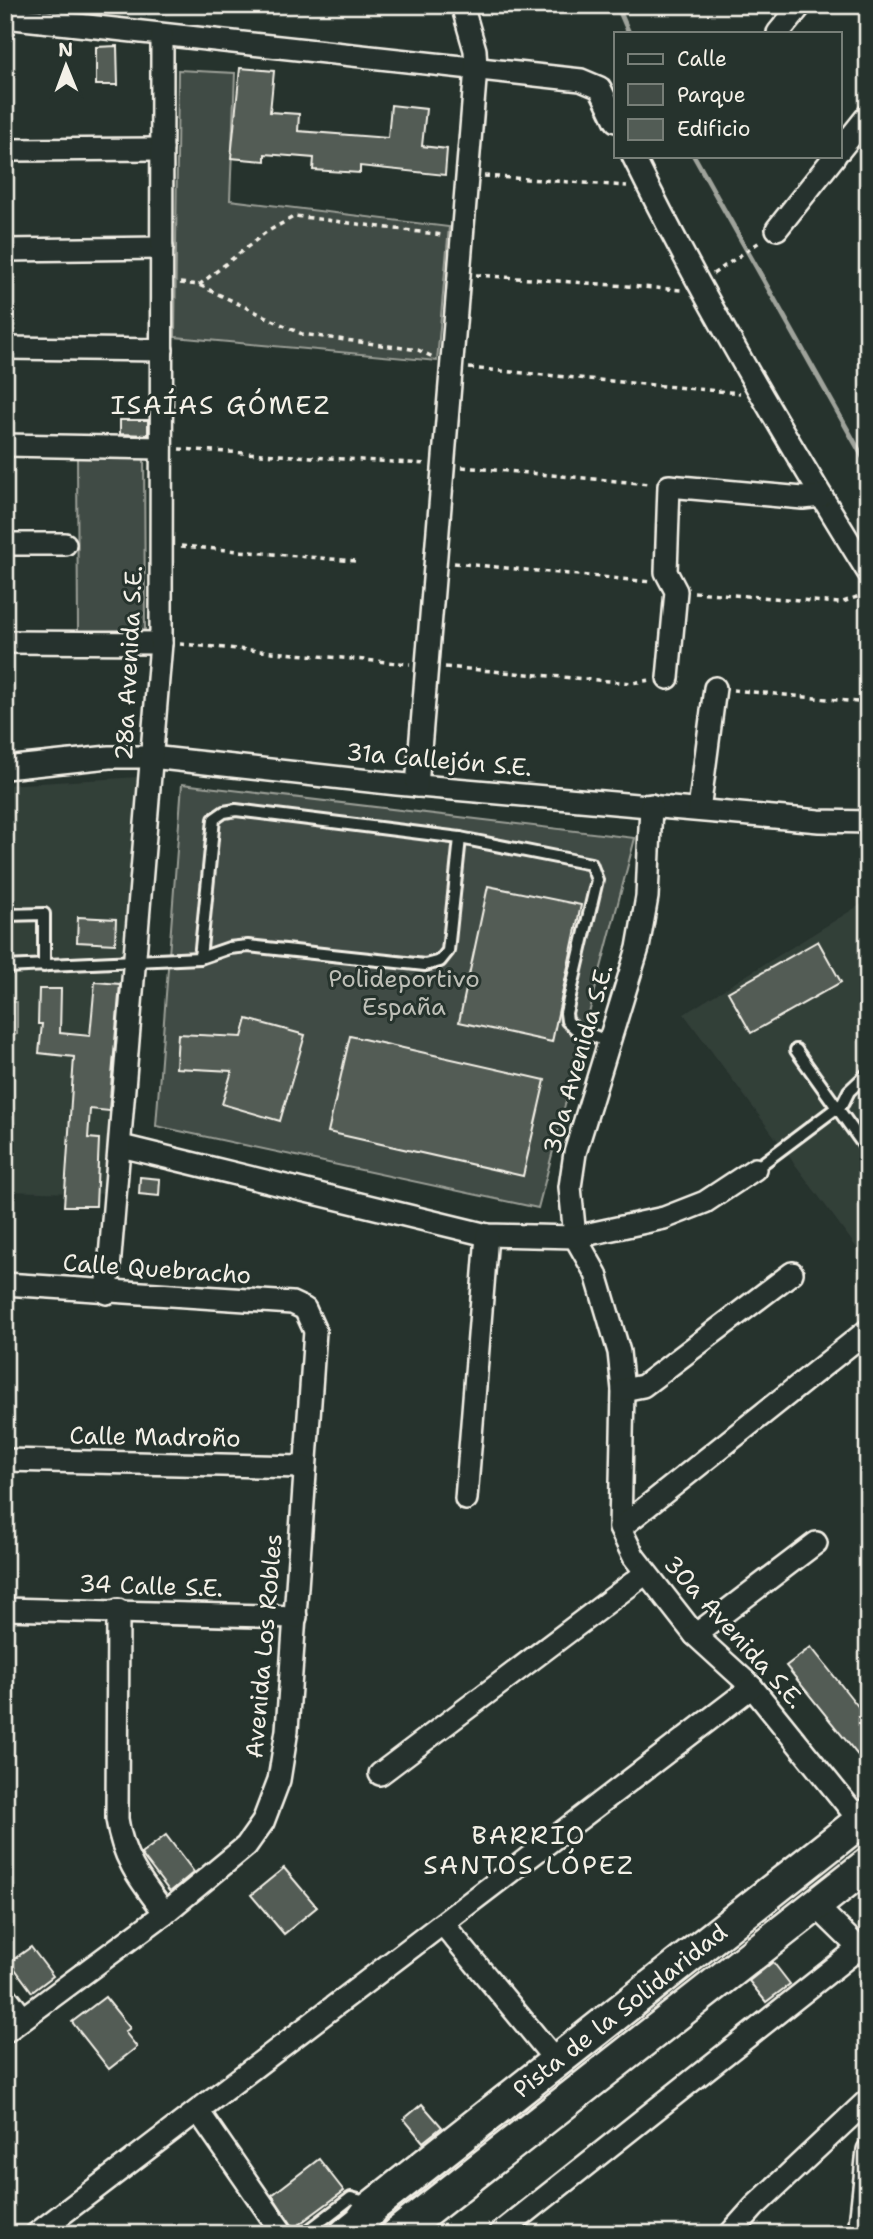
<svg xmlns="http://www.w3.org/2000/svg" width="873" height="2239" font-family="'Shantell Sans',sans-serif">
<style>
.built{fill:#333f39}
.green{fill:#414b45;stroke:#9a9e96;stroke-width:2}
.lines{fill:none;stroke-linecap:round;stroke-linejoin:round}
.stream{stroke:#9fa39b;stroke-width:5}
.building{fill:#525c55;stroke:#f4f1e8;stroke-width:2}
.service-casing{stroke:#f4f1e8;stroke-width:16}
.minor-casing{stroke:#f4f1e8;stroke-width:26}
.primary-casing{stroke:#f4f1e8;stroke-width:37}
.path{stroke:#f4f1e8;stroke-width:3.5;stroke-dasharray:5 5;stroke-linecap:butt}
.service{stroke:#26332d;stroke-width:10}
.minor{stroke:#26332d;stroke-width:21}
.primary{stroke:#26332d;stroke-width:32}
.labels{text-anchor:middle;dominant-baseline:central;stroke-width:6;stroke-linejoin:round;paint-order:stroke}
.street-label{font-size:24px;fill:#f4f1e8;stroke:#26332d}
.park-label{font-size:24px;fill:#bebfb7;stroke:#26332d}
.neighbourhood-label{font-size:26px;letter-spacing:2px;fill:#f4f1e8;stroke:#26332d}
</style>
<rect width="100%" height="100%" fill="#26332d"/>
<filter id="ink" filterUnits="userSpaceOnUse"><feTurbulence type="fractalNoise" baseFrequency=".0143" numOctaves="2"/><feDisplacementMap in="SourceGraphic" scale="14" xChannelSelector="R" yChannelSelector="G"/><feConvolveMatrix kernelMatrix="1 2 1 2 8 2 1 2 1" color-interpolation-filters="sRGB"/></filter>
<g filter="url(#ink)">
<g class="built">
<polygon points="139,777 112,1194 5,1191 5,785"/>
<polygon points="868,900 868,1263 684,1014"/>
</g>
<g class="green">
<polygon points="178,70 235,73 230,200 449,227 437,361 175,337"/>
<polygon points="144,451 145,630 78,631 77,453"/>
<polygon points="182,784 635,838 538,1208 156,1126"/>
<rect x="5" y="1002" width="12" height="32"/>
</g>
<g class="lines">
<g class="stream">
<polyline points="617,5 629,33"/>
<polyline points="694,156 868,466"/>
</g>
</g>
<g class="building">
<polygon points="117,46 118,85 96,85 96,47"/>
<polygon points="240,68 274,71 270,112 299,114 298,131 388,138 391,105 426,109 422,146 447,149 445,175 360,166 360,173 313,170 314,158 265,154 265,161 231,158"/>
<polygon points="120,420 148,420 148,435 120,434"/>
<polygon points="488,886 581,905 552,1042 459,1022"/>
<polygon points="78,917 116,919 115,944 77,942"/>
<polygon points="818,941 841,982 751,1033 728,992"/>
<polygon points="95,982 120,984 109,1111 90,1109 88,1138 99,1139 96,1206 64,1206 74,1057 39,1053 42,1024 38,1024 39,989 61,989 60,1033 90,1036"/>
<polygon points="247,1019 305,1035 280,1121 222,1104 232,1071 176,1068 178,1034 242,1037"/>
<polygon points="350,1036 545,1080 523,1176 328,1132"/>
<polygon points="140,1177 160,1179 159,1196 139,1194"/>
<polygon points="811,1647 868,1719 868,1768 786,1666"/>
<polygon points="166,1835 194,1872 170,1892 141,1854"/>
<polygon points="284,1868 317,1907 284,1934 251,1895"/>
<polygon points="31,1947 53,1976 32,1992 10,1962"/>
<polygon points="773,1962 790,1984 766,2002 749,1981"/>
<polygon points="105,1997 130,2028 125,2032 137,2047 109,2069 72,2022"/>
<polygon points="422,2104 442,2127 423,2142 404,2119"/>
<polygon points="319,2159 344,2191 294,2228 272,2195"/>
</g>
<g class="lines">
<g class="service-casing">
<g id="service">
<polyline points="5,915 44,914 44,966"/>
<polyline points="200,958 214,819 224,812 236,810 460,838 591,864 597,880 566,1013 567,1021 576,1029 609,1042"/>
<polyline points="5,967 200,958 229,948 248,946 425,965 440,961 448,951 460,838"/>
<polyline points="796,1050 868,1151"/>
<polyline points="755,1169 843,1103 849,1091 868,1073"/>
<polyline points="304,2234 351,2198 369,2203"/>
</g>
</g>
<g class="minor-casing">
<g id="minor">
<polyline points="5,17 581,80 600,88 616,121"/>
<polyline points="778,33 801,5"/>
<polyline points="5,150 162,149"/>
<polyline points="840,150 868,115"/>
<path d="M633 156C703 299 784 436 868 572"/>
<polyline points="777,229 835,156"/>
<polyline points="5,250 162,248"/>
<polyline points="5,348 162,350"/>
<polyline points="5,445 161,448"/>
<polyline points="5,544 65,544"/>
<polyline points="5,642 161,643"/>
<polyline points="668,678 676,591 666,572 669,486 803,498 821,496"/>
<polyline points="5,768 109,757 151,757 397,784 819,821 868,822"/>
<polyline points="417,786 476,68 475,50 462,5"/>
<polyline points="651,805 647,897 638,948 575,1153 570,1187 575,1237 596,1274 619,1352 623,1390 620,1528 634,1557 695,1635 752,1687 860,1821"/>
<polyline points="699,810 715,688"/>
<polyline points="121,1146 487,1235 575,1237 664,1218 705,1202 755,1169"/>
<polyline points="5,1284 292,1303 305,1309 315,1331 287,1730 279,1780 263,1822 246,1846 165,1913 5,2032"/>
<polyline points="107,1293 161,643 162,35"/>
<polyline points="623,1390 643,1386 792,1273"/>
<polyline points="5,1460 303,1467"/>
<polyline points="466,1499 487,1235"/>
<polyline points="620,1528 868,1330"/>
<polyline points="5,1609 296,1617"/>
<path d="M118 1610 117 1819C123 1860 141 1881 165 1913"/>
<polyline points="695,1635 816,1543"/>
<polyline points="380,1774 646,1573"/>
<polyline points="815,1905 868,1957"/>
<polyline points="443,1924 557,2062"/>
<polyline points="5,1995 23,2018"/>
<polyline points="198,2111 283,2234"/>
<polyline points="36,2234 752,1687"/>
<polyline points="499,2234 859,1948"/>
<polyline points="730,2234 755,2206 868,2100"/>
<polyline points="859,2234 868,2150"/>
</g>
</g>
<g class="primary-casing">
<g id="primary">
<path id="s1" d="M346 2234 361 2222 372 2207 868 1815"/>
<polyline points="397,2234 868,1864"/>
</g>
</g>
<g class="path">
<polyline points="484,176 627,186"/>
<polyline points="713,274 761,241"/>
<polyline points="476,275 682,290"/>
<polyline points="180,283 199,285 302,334 418,350 435,358"/>
<polyline points="199,285 265,233 295,216 443,235"/>
<polyline points="469,368 740,393"/>
<polyline points="179,449 427,464"/>
<polyline points="462,467 650,484"/>
<polyline points="181,546 355,561"/>
<polyline points="454,563 652,582"/>
<polyline points="694,592 840,603 868,593"/>
<polyline points="180,644 410,664"/>
<polyline points="445,667 632,683 650,680"/>
<polyline points="733,690 868,703"/>
</g>
<use href="#service" class="service"/>
<use href="#minor" class="minor"/>
<use href="#primary" class="primary"/>
</g>
</g>
<g class="labels">
<g class="street-label">
<text transform="translate(129 663) rotate(-87)">28a Avenida S.E.</text>
<text transform="translate(439 760) rotate(5)">31a Callejón S.E.</text>
<text transform="translate(578 1059) rotate(-74)">30a Avenida S.E.</text>
<text transform="translate(157 1269) rotate(4)">Calle Quebracho</text>
<text transform="translate(155 1437) rotate(1)">Calle Madroño</text>
<text transform="translate(151 1586) rotate(2)">34 Calle S.E.</text>
<text transform="translate(734 1632) rotate(48)">30a Avenida S.E.</text>
<text transform="translate(264 1646) rotate(-85)">Avenida Los Robles</text>
<text stroke="none"><textPath href="#s1" startOffset="354">Pista de la Solidaridad</textPath></text>
</g>
<g class="park-label">
<text x="404" y="979">Polideportivo<tspan x="404" dy="28">España</tspan></text>
</g>
<g class="neighbourhood-label">
<text x="221" y="404">ISAÍAS GÓMEZ</text>
<text x="529" y="1834">BARRIO<tspan x="529" dy="30">SANTOS LÓPEZ</tspan></text>
</g>
</g>
<rect width="873" height="2239" fill="none" stroke="#26332d" stroke-width="28"/>
<rect x="14" y="14" width="845" height="2211" fill="none" stroke="#f4f1e8" stroke-width="2.5" filter="url(#ink)"/>
<rect x="614" y="32" width="228" height="126" fill="#26332d" stroke="#787f78" stroke-width="2"/>
<rect x="628" y="54" width="35" height="10" fill="#26332d" stroke="#787f78" stroke-width="2"/>
<text x="677" y="66" font-size="21" fill="#f4f1e8">Calle</text>
<rect x="628" y="84" width="35" height="21" fill="#414b45" stroke="#787f78" stroke-width="2"/>
<text x="677" y="102" font-size="21" fill="#f4f1e8">Parque</text>
<rect x="628" y="119" width="35" height="21" fill="#525c55" stroke="#787f78" stroke-width="2"/>
<text x="677" y="136" font-size="21" fill="#f4f1e8">Edificio</text>
<g transform="translate(66 66) rotate(359)" stroke="#26332d" stroke-width="5" paint-order="stroke">
<path d="M0-5L12 26L0 18L-12 26Z" fill="#f4f1e8"/>
<text y="-10" font-size="19" font-weight="bold" text-anchor="middle" fill="#f4f1e8">N</text>
</g>
</svg>
